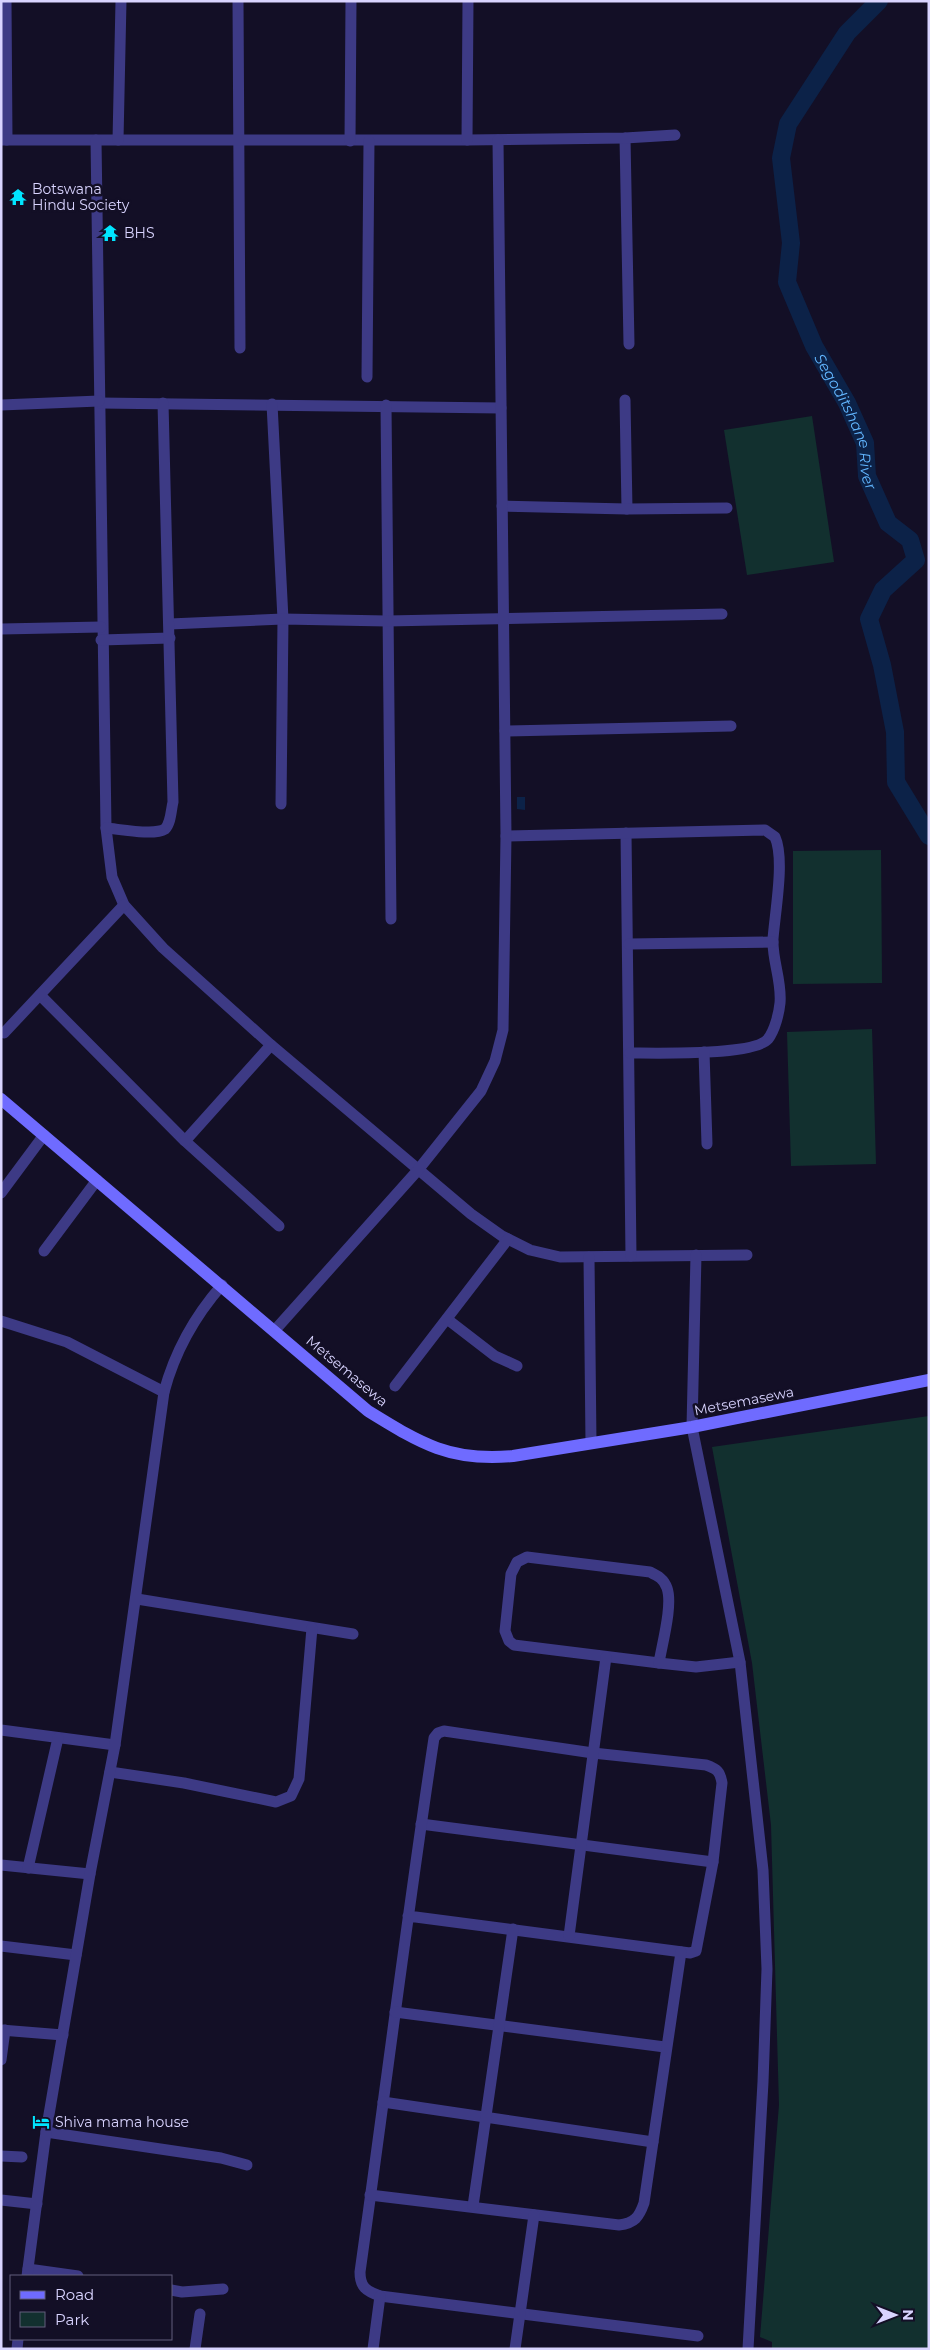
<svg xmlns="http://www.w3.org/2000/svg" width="930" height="2350" font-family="Montserrat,sans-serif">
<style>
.green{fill:#12302f}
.water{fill:#0c2248}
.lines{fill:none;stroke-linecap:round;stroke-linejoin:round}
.river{stroke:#0c2248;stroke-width:18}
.street{stroke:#3d3a85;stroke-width:11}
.secondary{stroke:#6f6bff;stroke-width:12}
.labels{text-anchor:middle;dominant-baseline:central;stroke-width:5;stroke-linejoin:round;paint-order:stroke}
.poi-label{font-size:14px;fill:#d9d4ff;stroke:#130f26;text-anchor:start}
.street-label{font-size:14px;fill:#d9d4ff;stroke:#130f26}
.water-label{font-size:15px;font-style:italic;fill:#62b6ff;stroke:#130f26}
</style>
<rect width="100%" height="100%" fill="#130f26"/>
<g class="green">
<polygon points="812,416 834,562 747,575 724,430"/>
<polygon points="881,850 882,983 793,984 793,851"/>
<polygon points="872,1029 876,1164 791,1166 787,1032"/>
<polygon points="929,1416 929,2349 772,2349 772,2342 760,2337 779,2105 771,1825 752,1663 712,1447"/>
</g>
<polygon class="water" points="517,797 525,797 525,810 517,809"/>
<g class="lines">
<path class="river" id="s1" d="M879 1 847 33 788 124 781 158 791 243 787 282 814 346 847 403 865 443 867 476 888 523 910 540 916 560 883 590 869 619 882 665 895 732 896 782 929 836"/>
<g class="street">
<polyline points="6,1 7,140"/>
<polyline points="238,1 240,348"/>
<polyline points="625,138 629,344"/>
<polyline points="1,140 467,140 625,138 675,135"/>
<polyline points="96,140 106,828 112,877 124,905 163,948 271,1045 471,1214 502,1236 530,1250 560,1257 747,1255"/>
<polyline points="118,140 121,1"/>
<polyline points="467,140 468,1"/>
<polyline points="350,141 351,1"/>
<polyline points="367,377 369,141"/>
<polyline points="625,400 627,509"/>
<polyline points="100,403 501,408"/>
<polyline points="272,404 283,619 281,804"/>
<polyline points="1,405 99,401"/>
<polyline points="386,405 391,919"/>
<polyline points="502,506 627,509 727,508"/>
<polyline points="170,624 283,619 387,621 722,614"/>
<polyline points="1,629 101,627"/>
<polyline points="101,640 170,638"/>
<polyline points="505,731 731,726"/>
<path d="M106 828C119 829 154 836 165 829 171 823 171 810 173 802L163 403"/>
<polyline points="626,833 631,1256"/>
<path d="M506 836 765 830 775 837C785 859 775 912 773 939 772 960 782 981 780 1003 779 1013 775 1030 768 1039 754 1056 655 1053 630 1053"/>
<polyline points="629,944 773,942"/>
<polyline points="40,995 185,1141 279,1226"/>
<polyline points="4,1033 124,905"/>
<polyline points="704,1052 707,1144"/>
<polyline points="185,1141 271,1045"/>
<polyline points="1,1193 44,1135"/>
<polyline points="44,1251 97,1180"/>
<polyline points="696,1255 692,1427 740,1662 763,1870 767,1969 763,2082 748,2349"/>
<polyline points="589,1257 591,1443"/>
<polyline points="447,1319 495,1356 517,1366"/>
<polyline points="1,1321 67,1342 164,1392"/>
<polyline points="275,1330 418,1170 481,1091 495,1061 503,1030 506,836 498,140"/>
<polyline points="395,1386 508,1239"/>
<path d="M527 1557 650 1572C658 1576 664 1579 667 1588 673 1605 662 1644 659 1663L514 1645 509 1641 505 1631 511 1574 517 1562Z"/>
<polyline points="137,1599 353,1634"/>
<polyline points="659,1663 696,1667 740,1662"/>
<polyline points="1,1730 115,1745"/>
<polyline points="110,1772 184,1783 276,1802 291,1796 299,1779 312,1628"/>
<polyline points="421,1824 713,1862"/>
<polyline points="1,1865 90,1874"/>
<polyline points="28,1868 58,1738"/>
<path d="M408 1916 690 1953 696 1951 713 1862 722 1783C720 1771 717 1769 706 1765L593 1753 444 1731 438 1733 434 1738C407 1916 385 2094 360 2272 360 2287 366 2291 380 2296L698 2336"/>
<polyline points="569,1936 606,1657"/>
<polyline points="1,1946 76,1955"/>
<polyline points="395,2012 665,2047"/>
<polyline points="1,2030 63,2035"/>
<polyline points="1,2060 5,2030"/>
<polyline points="383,2102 653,2142"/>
<polyline points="46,2132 221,2158 247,2165"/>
<polyline points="1,2156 22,2157"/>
<path d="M370 2195 619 2225C635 2223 639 2217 644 2203L681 1952"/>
<polyline points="1,2200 37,2204"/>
<polyline points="473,2206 513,1929"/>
<polyline points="28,2269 78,2276"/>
<path d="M27 2276 46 2132 90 1874 115 1745 164 1392C175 1351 194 1317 222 1285"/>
<polyline points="171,2290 182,2292 223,2289"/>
<polyline points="17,2349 18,2339"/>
<polyline points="195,2349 200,2314"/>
<polyline points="373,2349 380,2296"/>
<polyline points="515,2349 534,2215"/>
</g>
<path class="secondary" d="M1 1099 368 1411C420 1443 450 1462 513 1456L692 1427 929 1380"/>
</g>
<defs>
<g id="temple-bare" transform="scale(1.35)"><path d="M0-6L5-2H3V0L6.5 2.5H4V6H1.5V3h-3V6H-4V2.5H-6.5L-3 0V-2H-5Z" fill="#00e5ff" stroke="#130f26" stroke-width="2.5" paint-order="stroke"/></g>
<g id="hotel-bare" transform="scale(1.35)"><path d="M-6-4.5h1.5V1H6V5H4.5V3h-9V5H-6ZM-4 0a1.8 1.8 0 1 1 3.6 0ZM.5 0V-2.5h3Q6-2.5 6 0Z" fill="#00e5ff" stroke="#130f26" stroke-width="2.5" paint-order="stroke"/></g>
</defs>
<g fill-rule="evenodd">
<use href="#temple-bare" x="18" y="197"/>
<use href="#temple-bare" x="110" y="233"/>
<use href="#hotel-bare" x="41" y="2122"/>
</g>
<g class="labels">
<g class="poi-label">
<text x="32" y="189">Botswana<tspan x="32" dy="16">Hindu Society</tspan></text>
<text x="124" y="233">BHS</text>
<text x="55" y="2122">Shiva mama house</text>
</g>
<g class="street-label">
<text transform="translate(347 1371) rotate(40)">Metsemasewa</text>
<text transform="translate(744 1401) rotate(-11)">Metsemasewa</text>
</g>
<g class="water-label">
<text stroke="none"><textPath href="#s1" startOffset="466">Segoditshane River</textPath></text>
</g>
</g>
<rect width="930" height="2350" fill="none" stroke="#d9d4ff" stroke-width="5"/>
<rect x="10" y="2275" width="162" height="65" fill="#130f26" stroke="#625e7d"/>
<rect x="20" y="2291" width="25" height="8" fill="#6f6bff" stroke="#625e7d"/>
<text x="55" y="2300" font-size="15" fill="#d9d4ff">Road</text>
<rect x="20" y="2312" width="25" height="15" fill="#12302f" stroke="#625e7d"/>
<text x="55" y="2325" font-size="15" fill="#d9d4ff">Park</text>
<g transform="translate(895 2315) rotate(90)" stroke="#130f26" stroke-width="4" paint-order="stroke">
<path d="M0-4L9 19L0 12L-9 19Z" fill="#d9d4ff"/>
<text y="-8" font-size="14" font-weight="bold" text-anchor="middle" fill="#d9d4ff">N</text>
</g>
</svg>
